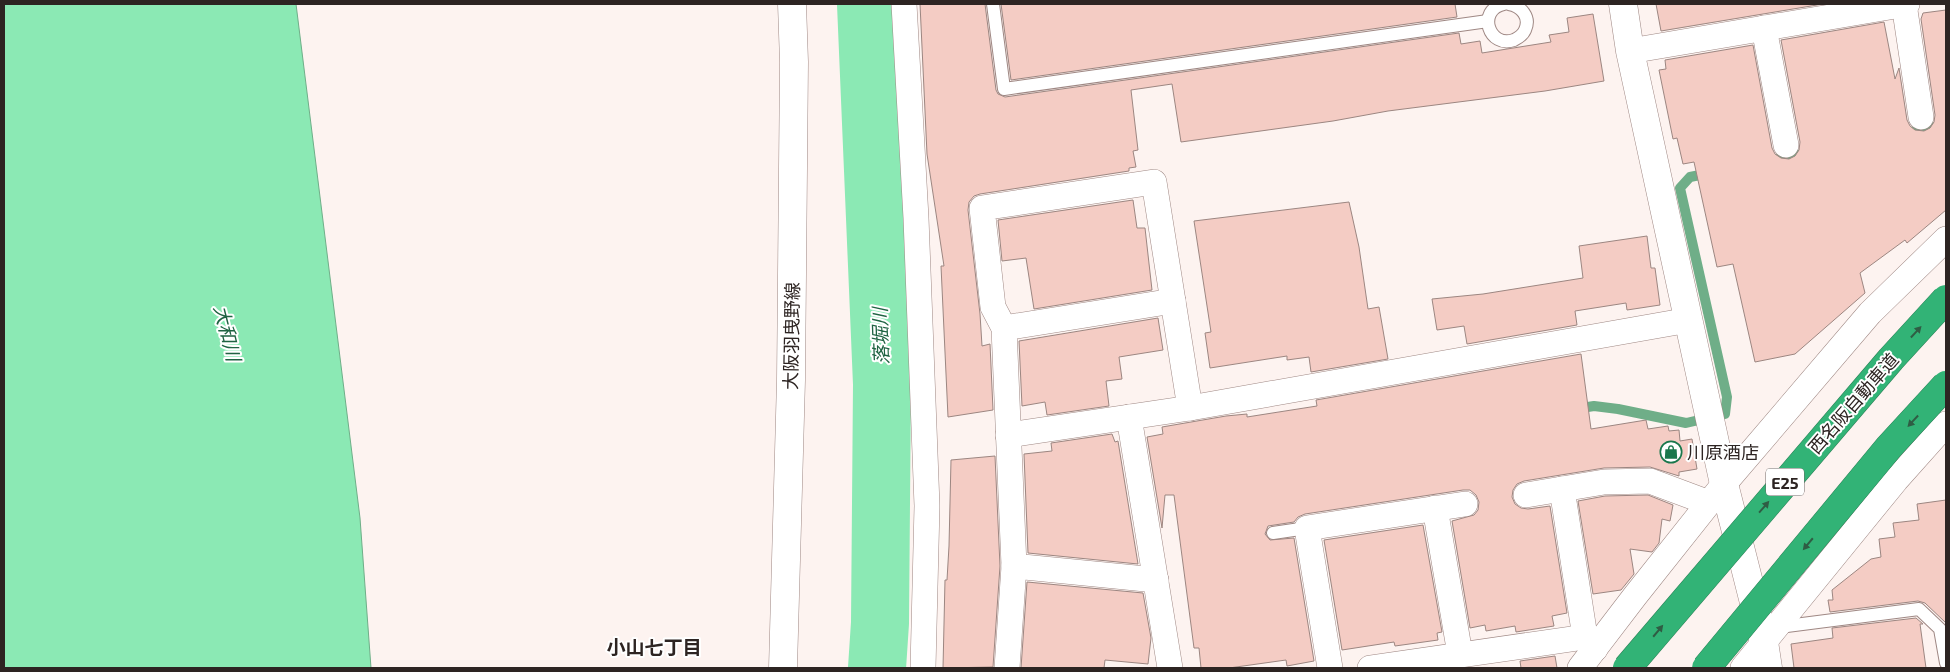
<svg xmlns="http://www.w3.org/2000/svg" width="1950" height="672" font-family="'Exo 2','Noto Sans JP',sans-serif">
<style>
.water{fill:#8be9b4;stroke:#6fae88}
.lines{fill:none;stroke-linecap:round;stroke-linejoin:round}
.stream{stroke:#6fae88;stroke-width:10}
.river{stroke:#8be9b4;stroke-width:58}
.building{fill:#f4ccc4;stroke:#9c8681}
.service-casing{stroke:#9f8884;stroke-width:14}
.minor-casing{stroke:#9f8884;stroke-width:26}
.tertiary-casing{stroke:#9f8884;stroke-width:29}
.secondary-casing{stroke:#9f8884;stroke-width:29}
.service{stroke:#fff;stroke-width:12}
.minor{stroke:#fff;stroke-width:25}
.tertiary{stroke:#fff;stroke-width:28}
.secondary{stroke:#fff;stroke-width:28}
.motorway-bridge-casing{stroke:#308159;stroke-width:29;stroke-linecap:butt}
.motorway-bridge{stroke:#32b376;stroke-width:28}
.oneway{fill:#2f5d44}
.labels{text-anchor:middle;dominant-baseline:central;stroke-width:4;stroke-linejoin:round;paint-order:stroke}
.shield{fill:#fff;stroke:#6c6664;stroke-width:1}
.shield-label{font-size:16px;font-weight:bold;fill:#2d2422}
.street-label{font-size:18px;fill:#2d2422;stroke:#fff}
.poi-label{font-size:18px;fill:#2d2422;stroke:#fff;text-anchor:start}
.water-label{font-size:19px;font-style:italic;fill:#1f6342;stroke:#fff}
.neighbourhood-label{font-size:19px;font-weight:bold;fill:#2d2422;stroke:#fff}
</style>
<rect width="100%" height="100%" fill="#fdf3f0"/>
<polygon class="water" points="4,4 296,4 360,518 371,668 4,668"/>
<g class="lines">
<g class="stream">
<polyline points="1906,133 1946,125"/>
<polyline points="1768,161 1808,153"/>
<polyline points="1575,409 1594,406 1618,409 1686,423 1725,414 1727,397 1680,188 1690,177 1710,173"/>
</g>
<polyline class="river" points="866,4 882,384 880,623 877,668"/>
</g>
<g class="building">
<polygon points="920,4 985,4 996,90 998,94 1005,97 1459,33 1461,44 1480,41 1482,53 1551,42 1549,35 1569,32 1567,18 1593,14 1604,81 1545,91 1388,111 1333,121 1181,142 1172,84 1131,90 1138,150 1133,151 1136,167 1129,168 1129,171 980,194 974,196 969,202 968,210 980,314 982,346 990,344 993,410 948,417 941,266 944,266 927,154"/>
<polygon points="1001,4 1455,4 1457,17 1011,80"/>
<polygon points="1656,4 1823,4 1661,31"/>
<polygon points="1946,10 1946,210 1907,243 1905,240 1860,273 1865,293 1795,354 1755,362 1733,264 1717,267 1694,162 1683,164 1677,138 1673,139 1659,70 1666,69 1665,60 1753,45 1772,148 1775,154 1781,158 1789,159 1795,156 1799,150 1800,142 1781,40 1884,22 1895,79 1899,68 1907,120 1910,126 1915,130 1924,131 1930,128 1934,122 1935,115 1921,19 1923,13"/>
<polygon points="1133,200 1137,228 1145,228 1152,290 1034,309 1026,258 1002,261 998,220"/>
<polygon points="1349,202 1359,247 1368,309 1379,307 1388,359 1311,372 1309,357 1287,360 1287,356 1210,368 1205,333 1211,332 1194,221"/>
<polygon points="1647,236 1651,268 1655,268 1660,305 1627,310 1626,303 1575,311 1577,325 1467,344 1464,326 1437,330 1432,299 1483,294 1583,278 1579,246"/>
<polygon points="1158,318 1163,350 1119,357 1122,379 1106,381 1109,406 1047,415 1045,402 1022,406 1019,341"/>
<polygon points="1581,354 1591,429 1646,420 1648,429 1668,426 1669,431 1679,430 1680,441 1692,439 1697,469 1679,472 1679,476 1650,467 1604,468 1524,481 1517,484 1513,490 1512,497 1515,504 1521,508 1528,509 1550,506 1567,613 1552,616 1554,626 1516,632 1515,626 1486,631 1485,625 1470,628 1452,521 1474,515 1478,510 1479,502 1476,495 1470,490 1463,490 1305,514 1298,517 1294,522 1268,526 1265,534 1270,540 1294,538 1314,661 1287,666 1286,660 1229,668 1201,668 1199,648 1194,648 1174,495 1165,495 1162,528 1147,437 1163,434 1162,427 1226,416 1247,414 1247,417 1317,406 1316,400"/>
<polygon points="1112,434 1115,442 1118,441 1138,564 1028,553 1024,454 1052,451 1051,443"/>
<polygon points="995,456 1000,566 993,667 943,668 945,580 947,580 949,546 951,460"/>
<polygon points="1648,495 1673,505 1670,521 1662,519 1659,543 1652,552 1630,549 1634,574 1621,590 1593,594 1578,501 1605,496"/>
<polygon points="1946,500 1946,623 1925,603 1918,601 1830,612 1828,600 1833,600 1832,590 1871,559 1881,557 1879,539 1895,537 1893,523 1919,520 1917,504"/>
<polygon points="1423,525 1442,632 1437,633 1438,640 1395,646 1394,642 1342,650 1324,540"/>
<polygon points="1027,582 1143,593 1151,638 1148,664 1105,660 1104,668 1021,668"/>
<polygon points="1916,618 1923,624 1920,624 1926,668 1794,668 1791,644 1833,638 1832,628"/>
<polygon points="1555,656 1557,668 1521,668 1520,661"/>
</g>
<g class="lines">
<g class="service-casing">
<g id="service">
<polyline points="993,4 1004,89 1488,21"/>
<path d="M1504 4C1476 10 1489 49 1514 40 1518 38 1523 35 1525 30 1531 17 1521 6 1509 4"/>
<polyline points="1273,533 1307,528"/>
<polyline points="1779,627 1919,609 1940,629 1946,663"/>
</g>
</g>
<g class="minor-casing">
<g id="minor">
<polyline points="904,4 916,218 927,506 923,668"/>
<polyline points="1904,4 1921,117"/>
<polyline points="1764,28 1786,145"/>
<polyline points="1630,51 1907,4"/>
<polyline points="1004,328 1173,301"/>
<polyline points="1129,417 1170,668"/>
<polyline points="1008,435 1190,408 1689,320"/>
<polyline points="1562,489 1585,637"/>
<polyline points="1526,495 1604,482 1650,481 1709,503"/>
<polyline points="1435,508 1460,654"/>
<polyline points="1014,566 1156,580"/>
<polyline points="1007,668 1014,566 1004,328 993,307 982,208 1154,182 1190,408"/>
<polyline points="1330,668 1307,528 1465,504"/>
<polyline points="1370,668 1585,637 1595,649"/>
<polyline points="1580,668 1635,596 1724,484 1870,313 1946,239"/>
<polyline points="1743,668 1896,480 1946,424"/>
</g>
</g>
<g class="tertiary-casing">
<polyline id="tertiary" points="1623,4 1630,51 1724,484 1764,642 1768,668"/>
</g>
<g class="secondary-casing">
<polyline id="secondary" points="783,668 791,380 794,62 792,4"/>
</g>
<use href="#service" class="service"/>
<use href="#minor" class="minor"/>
<use href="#tertiary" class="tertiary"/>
<use href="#secondary" class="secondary"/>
<g class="motorway-bridge-casing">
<g id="motorway-bridge">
<polyline points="1627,668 1891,359 1946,299"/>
<polyline points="1706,668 1889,447 1946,385"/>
</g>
</g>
<use href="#motorway-bridge" class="motorway-bridge"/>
</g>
<defs><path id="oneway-solid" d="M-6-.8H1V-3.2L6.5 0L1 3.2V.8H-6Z" transform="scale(1.25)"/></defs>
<g class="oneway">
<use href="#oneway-solid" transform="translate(1916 332) rotate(-47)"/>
<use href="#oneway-solid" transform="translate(1913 421) rotate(133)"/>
<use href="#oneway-solid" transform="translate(1764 507) rotate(-49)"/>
<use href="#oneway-solid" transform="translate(1808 544) rotate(130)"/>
<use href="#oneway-solid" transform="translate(1658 631) rotate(-50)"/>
</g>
<defs>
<g id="shop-ring" transform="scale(1.125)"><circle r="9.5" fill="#fff" stroke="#1a774c" stroke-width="1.5"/><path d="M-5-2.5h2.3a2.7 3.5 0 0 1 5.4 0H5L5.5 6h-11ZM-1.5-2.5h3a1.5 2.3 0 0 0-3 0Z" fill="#1a774c"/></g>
</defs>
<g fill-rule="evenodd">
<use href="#shop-ring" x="1671" y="452"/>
</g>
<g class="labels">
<rect class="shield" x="1766" y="468.5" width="38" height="27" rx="4"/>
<g class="shield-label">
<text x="1785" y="482">E25</text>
</g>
<g class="street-label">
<text transform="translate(791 336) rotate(-89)">大阪羽曳野線</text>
<text transform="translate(1853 403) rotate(-49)">西名阪自動車道</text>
</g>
<g class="poi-label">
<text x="1687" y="452">川原酒店</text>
</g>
<g class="water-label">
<text transform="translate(228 333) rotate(76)">大和川</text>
<text transform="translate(880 336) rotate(-92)">落堀川</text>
</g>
<g class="neighbourhood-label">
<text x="654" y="646">小山七丁目</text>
</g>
</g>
<rect width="1950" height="672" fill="none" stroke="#2d2422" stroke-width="10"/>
</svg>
